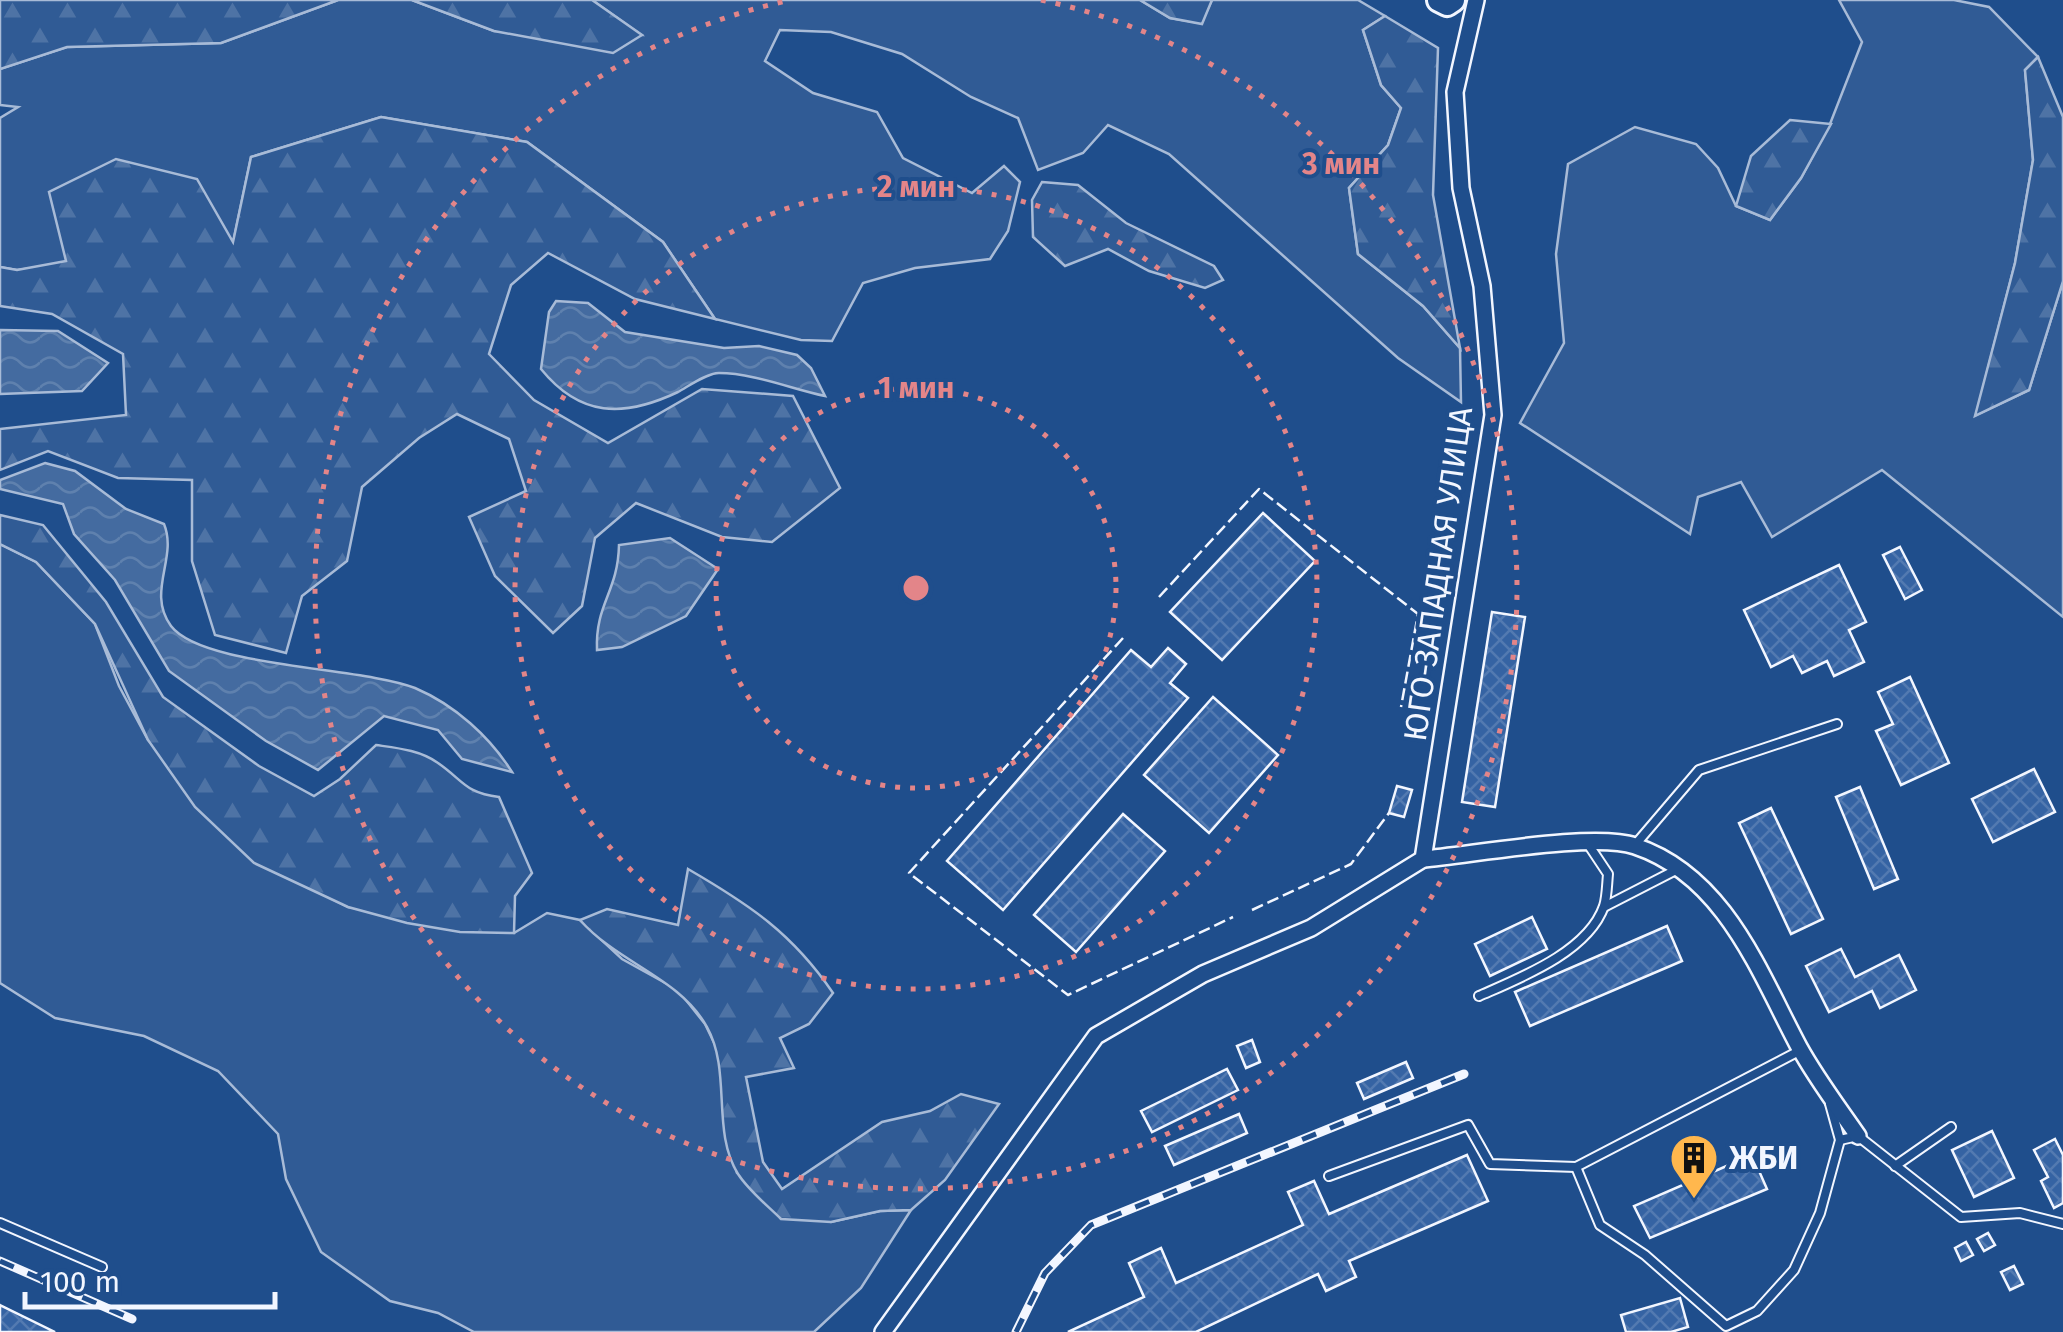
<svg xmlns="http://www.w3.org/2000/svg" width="2063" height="1332" font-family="'Fira Sans',sans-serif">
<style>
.built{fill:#305b95;stroke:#a8bbd7;stroke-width:2.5}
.forest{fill:url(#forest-firs);stroke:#a8bbd7;stroke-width:2.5}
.water{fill:url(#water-waves);stroke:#a8bbd7;stroke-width:2.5}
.building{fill:url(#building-cross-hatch);stroke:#f2f6ff;stroke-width:2.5}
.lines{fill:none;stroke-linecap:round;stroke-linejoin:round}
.lane-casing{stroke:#f2f6ff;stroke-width:12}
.street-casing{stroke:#f2f6ff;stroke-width:20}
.secondary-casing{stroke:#f2f6ff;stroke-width:28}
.lane{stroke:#1f4e8c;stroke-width:8}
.street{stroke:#1f4e8c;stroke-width:15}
.secondary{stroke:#1f4e8c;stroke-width:22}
.rail-casing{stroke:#f2f6ff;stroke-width:9}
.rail{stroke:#1f4e8c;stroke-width:5;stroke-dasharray:15;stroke-linecap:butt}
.fence{stroke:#f2f6ff;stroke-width:2.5;stroke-dasharray:12 5;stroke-linecap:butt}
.ring{fill:none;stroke:#e38589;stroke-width:5;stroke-dasharray:5 10}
.labels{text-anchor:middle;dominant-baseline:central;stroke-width:8;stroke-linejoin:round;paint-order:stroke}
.street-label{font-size:32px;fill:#f2f6ff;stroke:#1f4e8c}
.poi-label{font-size:32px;font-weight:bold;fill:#f2f6ff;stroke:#1f4e8c;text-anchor:start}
.centre{fill:#e38589;stroke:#1f4e8c;stroke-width:5}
.ring-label{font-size:30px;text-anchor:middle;font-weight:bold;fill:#e38589;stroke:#1f4e8c;stroke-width:8;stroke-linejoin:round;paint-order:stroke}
</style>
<defs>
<pattern id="forest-firs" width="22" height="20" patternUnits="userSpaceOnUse" patternTransform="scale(2.5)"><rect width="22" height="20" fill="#305b95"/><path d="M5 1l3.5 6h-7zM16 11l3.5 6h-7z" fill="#4e73a5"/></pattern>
<pattern id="water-waves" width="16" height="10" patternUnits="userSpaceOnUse" patternTransform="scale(2.5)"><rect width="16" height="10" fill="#446ba0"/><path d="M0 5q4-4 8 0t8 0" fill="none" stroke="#5f81ae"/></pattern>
<pattern id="building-cross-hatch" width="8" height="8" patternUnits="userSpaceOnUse" patternTransform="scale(2.5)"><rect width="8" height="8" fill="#3563a3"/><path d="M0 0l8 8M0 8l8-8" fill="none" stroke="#537ab1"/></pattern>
</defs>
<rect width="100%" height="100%" fill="#1f4e8c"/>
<g class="built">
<polygon points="338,0 412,0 494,31 641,35 592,0 1140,0 1170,18 1201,23 1212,0 1358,0 1385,16 1363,30 1381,85 1401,108 1388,145 1349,188 1358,254 1423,306 1460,348 1461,402 1398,358 1169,154 1108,125 1083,153 1038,170 1018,118 971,97 902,54 831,32 780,30 765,61 813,93 877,112 903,158 972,193 1004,166 1020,182 1008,231 990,259 915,268 863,283 832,341 801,340 715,319 663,242 527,142 381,117 251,157 233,243 17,270 0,267 0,118 18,107 0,105 0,69 67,47 221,43"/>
<polygon points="1839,0 1954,0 1989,7 2038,57 2025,70 2033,160 2015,263 1976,415 2029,390 2063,281 2063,617 1882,470 1772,537 1741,482 1698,497 1690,534 1520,423 1564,343 1556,254 1568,164 1635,127 1696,144 1718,168 1736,206 1770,220 1801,178 1830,124 1862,42"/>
<polygon points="0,544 36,562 95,624 119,686 148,740 303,884 348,907 514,933 547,913 580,920 622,959 678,990 705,1024 721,1057 725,1129 737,1173 831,1222 880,1211 911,1210 861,1288 814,1332 474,1332 438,1313 390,1301 321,1252 286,1179 278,1134 218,1071 144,1036 55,1018 0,983"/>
</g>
<g class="forest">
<polygon points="0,0 338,0 221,43 67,47 0,69"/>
<polygon points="412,0 592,0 642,35 613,53 494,31"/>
<polygon points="1140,0 1212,0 1202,24 1170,18"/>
<polygon points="1385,16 1438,48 1433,195 1460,348 1423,306 1358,254 1349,188 1388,145 1401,108 1381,85 1363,30"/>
<polygon points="2038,57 2063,117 2063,281 2029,390 1975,416 2015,263 2033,160 2025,70"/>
<polygon points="381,117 527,142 663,242 715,319 635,299 548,253 511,285 489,354 534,400 608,443 702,389 793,396 840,488 772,542 722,537 636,503 595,538 582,606 553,633 495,576 469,517 526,491 509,439 457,414 419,438 362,487 347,561 302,596 286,653 215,635 192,561 192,480 118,478 48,451 0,470 0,429 126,415 123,354 52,314 0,306 0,267 17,270 66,261 49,192 116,159 197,179 233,242 251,157"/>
<polygon points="1790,120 1831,124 1801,178 1770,220 1736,206 1751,156"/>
<polygon points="1042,182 1078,185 1126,223 1214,266 1223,280 1205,288 1149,271 1108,249 1065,266 1033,237 1032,200"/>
<path d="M0 515 43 525 106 602 163 697 259 766 314 796 340 779 376 745C397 748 420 750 438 763 464 781 465 793 499 797L532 873 515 896 514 933 460 932 407 923 348 907 254 863 195 807 148 740 95 624 36 562 0 544Z"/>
<path d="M688 869C750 905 792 933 833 993L809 1024 780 1038 794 1068 746 1077 763 1162 782 1189 882 1122 930 1111 961 1094 999 1104 945 1180 911 1210 880 1211 831 1222 781 1219C767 1205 749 1191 738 1174 711 1131 732 1072 707 1027 679 977 619 964 580 920L607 909 678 925Z"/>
</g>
<g class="water">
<path d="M556 301 588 303 625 332 724 348 759 346 797 355 811 368 825 396C792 389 753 373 719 373 707 373 689 386 678 392 623 418 580 417 541 369L549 312Z"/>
<polygon points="0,330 58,331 108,363 82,391 0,394"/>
<path d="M45 463 75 471 126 509 164 524C178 558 146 592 171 626 202 667 362 667 415 688 455 705 490 737 512 772L462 759 438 730 384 716 318 770 266 741 169 671 115 580 74 534 63 504 0 489V480Z"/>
<path d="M670 538 718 569 686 616 622 647 597 650C595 604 618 592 619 545Z"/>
</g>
<g class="building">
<polygon points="1263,513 1315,561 1222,660 1170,612"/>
<polygon points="1900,547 1922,590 1905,599 1883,555"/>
<polygon points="1839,565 1866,622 1849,630 1864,662 1834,676 1827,661 1802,673 1793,656 1771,667 1744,610"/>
<polygon points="1492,612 1525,617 1495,807 1462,802"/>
<polygon points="1168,648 1186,664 1170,683 1188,698 1003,910 947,861 1131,650 1151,667"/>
<polygon points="1910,677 1949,763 1901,785 1876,731 1893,724 1878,692"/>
<polygon points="1213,697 1278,755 1209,833 1144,775"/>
<polygon points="2034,769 2055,812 1993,842 1972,799"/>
<polygon points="1397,786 1412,790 1404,817 1389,813"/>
<polygon points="1860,787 1898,879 1874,889 1836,797"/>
<polygon points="1771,808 1823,919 1791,934 1739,823"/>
<polygon points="1123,814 1165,851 1076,952 1034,915"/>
<polygon points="1532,917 1547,949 1490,976 1475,944"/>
<polygon points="1667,926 1682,961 1530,1026 1515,992"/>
<polygon points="1841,949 1855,977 1899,955 1916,990 1880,1008 1872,991 1829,1012 1806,966"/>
<polygon points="1252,1040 1260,1062 1246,1068 1237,1046"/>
<polygon points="1406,1062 1413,1078 1364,1099 1357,1083"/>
<polygon points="1227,1069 1238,1090 1152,1132 1141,1111"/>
<polygon points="1239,1114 1247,1133 1174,1165 1165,1146"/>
<polygon points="1992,1131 2014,1178 1974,1197 1952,1150"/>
<polygon points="2055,1139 2063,1155 2063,1203 2054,1208 2041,1181 2048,1177 2034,1150"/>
<polygon points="1467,1155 1488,1201 1349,1261 1356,1277 1326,1291 1318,1274 1196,1332 1068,1332 1144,1297 1129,1263 1161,1248 1176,1283 1303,1225 1288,1192 1314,1181 1329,1214"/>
<polygon points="1752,1155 1767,1189 1650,1238 1634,1206"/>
<polygon points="1988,1233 1995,1245 1984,1251 1977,1239"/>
<polygon points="1966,1242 1973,1255 1961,1261 1955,1248"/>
<polygon points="2014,1266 2023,1284 2010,1290 2001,1272"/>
<polygon points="1680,1298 1688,1327 1671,1332 1626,1332 1621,1315"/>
<polygon points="0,1305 55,1332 0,1332"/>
</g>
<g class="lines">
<g class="lane-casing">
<g id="lane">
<polyline points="1635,845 1699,770 1837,724"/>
<polyline points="1604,907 1676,870"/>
<path d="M1479 996C1520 978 1588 952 1604 906 1607 897 1607 884 1608 874L1586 841"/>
<polyline points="1840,1140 1858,1136 1961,1217 2020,1213 2063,1224"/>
<polyline points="1895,1166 1951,1127"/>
<polyline points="1576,1167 1600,1225 1645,1255 1726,1326 1757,1311 1794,1270 1820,1213 1840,1140 1830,1104"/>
<polyline points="1329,1176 1468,1125 1490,1164 1576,1167 1801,1050"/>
<polyline points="0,1223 102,1267"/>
</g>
</g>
<g class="street-casing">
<g id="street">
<path d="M1423 859C1471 855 1594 832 1635 846 1725 876 1759 972 1799 1047 1816 1078 1838 1107 1858 1136"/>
<polyline points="883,1332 1096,1036 1203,974 1311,928 1423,859 1493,415 1482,286 1461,188 1455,92 1476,0"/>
</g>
</g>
<g class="secondary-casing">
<polyline id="secondary" points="1439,0 1447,4 1453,0"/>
</g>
<use href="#lane" class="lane"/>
<use href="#street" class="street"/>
<use href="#secondary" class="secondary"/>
<g class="rail-casing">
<g id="rail">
<polyline points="0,1261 132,1319"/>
<polyline points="1016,1332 1045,1273 1091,1225 1464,1074"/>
</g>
</g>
<use href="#rail" class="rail"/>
<g class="fence">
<polyline points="1159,597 1259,489 1418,614 1401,707"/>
<polyline points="1123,638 909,873 1068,995 1233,917"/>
<polyline points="1252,910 1351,864 1389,813"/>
</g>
</g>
<g class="ring">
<circle cx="916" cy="588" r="200"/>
<circle cx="916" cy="588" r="401"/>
<path d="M1041 0A601 601 0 1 1 791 0"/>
</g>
<defs>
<g id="building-pin" transform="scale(2.5)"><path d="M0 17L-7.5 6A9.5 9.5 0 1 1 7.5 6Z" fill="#ffb74d" stroke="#1f4e8c"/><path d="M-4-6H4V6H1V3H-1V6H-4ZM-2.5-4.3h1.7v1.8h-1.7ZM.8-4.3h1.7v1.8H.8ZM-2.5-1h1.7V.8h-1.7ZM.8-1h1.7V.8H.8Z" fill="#111"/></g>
</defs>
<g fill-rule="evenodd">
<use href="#building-pin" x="1694" y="1158"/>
</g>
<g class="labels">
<g class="street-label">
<text transform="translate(1438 574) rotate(-82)">ЮГО-ЗАПАДНАЯ УЛИЦА</text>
</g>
<g class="poi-label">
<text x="1729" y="1158">ЖБИ</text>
</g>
</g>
<circle cx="916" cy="588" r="15" class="centre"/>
<g class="ring-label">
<text x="1341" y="174">3 мин</text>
<text x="916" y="197">2 мин</text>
<text x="916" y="398">1 мин</text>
</g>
<path d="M25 1292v15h250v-15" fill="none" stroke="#f2f6ff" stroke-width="5"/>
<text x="40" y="1292" font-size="30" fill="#f2f6ff" stroke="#1f4e8c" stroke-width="8" paint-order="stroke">100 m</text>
</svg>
